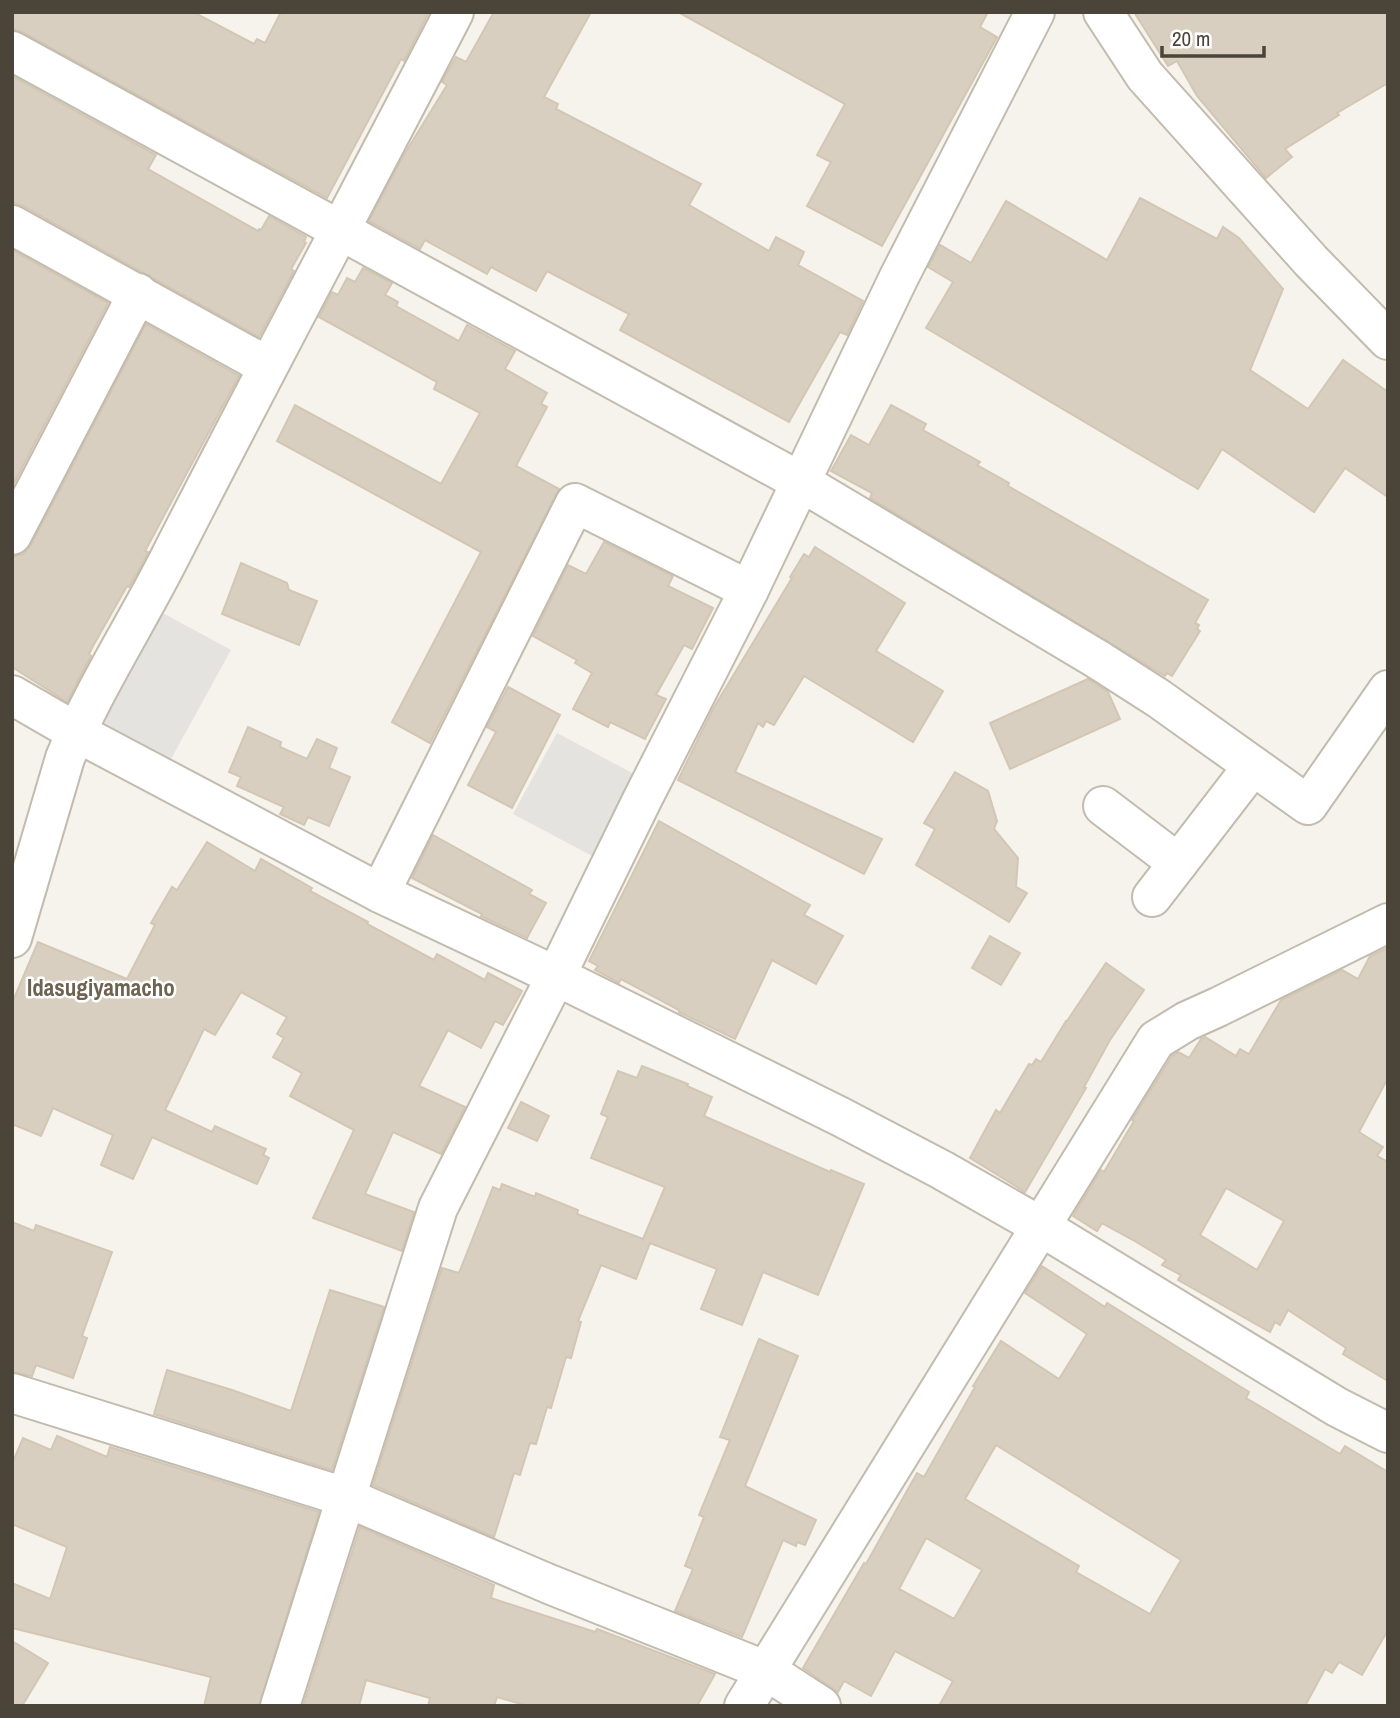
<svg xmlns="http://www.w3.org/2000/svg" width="1400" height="1718" font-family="'Archivo Narrow',sans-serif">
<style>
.parking{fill:#e5e3e0}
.building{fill:#d8cfc1;stroke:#d3c7b4;stroke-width:2;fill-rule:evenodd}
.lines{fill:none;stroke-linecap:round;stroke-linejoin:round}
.minor-casing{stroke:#c2bbae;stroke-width:42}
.minor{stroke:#fff;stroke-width:38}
.labels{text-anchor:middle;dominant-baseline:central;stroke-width:5;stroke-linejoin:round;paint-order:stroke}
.neighbourhood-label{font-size:23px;font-weight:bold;fill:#6e6250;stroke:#fff}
</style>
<rect width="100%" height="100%" fill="#f6f3ec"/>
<g class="parking">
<polygon points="161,612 231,650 171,759 103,723"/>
<polygon points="557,733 636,775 594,857 513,814"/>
</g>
<g class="building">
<polygon points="12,12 193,12 254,44 257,39 265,43 281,12 429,12 404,61 401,59 327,198 22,32 12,29"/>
<polygon points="494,12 591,12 544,97 558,104 556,109 701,184 689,205 769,251 776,237 804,252 798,265 863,301 847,335 840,332 789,422 620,330 629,314 547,271 536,291 491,267 487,274 425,240 420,249 369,221 402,158 447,85 442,82 456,57 466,62"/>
<polygon points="678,12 988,12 980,27 997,37 882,246 807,206 831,162 817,155 845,104"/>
<polygon points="1134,12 1388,12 1388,83 1337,113 1339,115 1285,149 1292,157 1266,178 1197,96 1177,61 1168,66"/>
<polygon points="12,76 156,155 148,169 258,231 259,229 261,230 269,216 306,237 304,242 306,243 291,269 294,271 259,337 23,206 12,203"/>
<polygon points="1140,198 1217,239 1223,227 1239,238 1283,289 1250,370 1308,409 1343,360 1388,392 1388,497 1345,468 1314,512 1222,449 1198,489 926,328 953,282 928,267 940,245 971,263 1006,201 1107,260"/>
<polygon points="12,250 108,303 12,487"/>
<polygon points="363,268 392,283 385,295 398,302 396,306 459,341 467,325 515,351 505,369 547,393 541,404 547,407 516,466 559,489 430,743 392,722 481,552 277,441 295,405 441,484 480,413 434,389 437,382 319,317 332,292 338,295 347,278 355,282"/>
<polygon points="146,324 239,376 145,551 148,552 138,572 129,587 127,586 93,646 89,654 91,656 67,702 12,667 12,557 23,554 31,545"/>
<polygon points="891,405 926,424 923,430 980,462 977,465 1009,483 1008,486 1208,600 1195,623 1199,625 1197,629 1200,631 1172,676 1167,673 1165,676 870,498 872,493 831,471 851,435 869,445"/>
<polygon points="604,542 673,576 668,586 713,608 692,649 684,645 656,695 666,699 645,739 610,722 608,727 573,709 592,673 575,663 577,660 533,636 568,565 586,574"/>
<polygon points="815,547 905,603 876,651 943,691 913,742 804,676 774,725 766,721 763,727 758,723 735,772 882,839 864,874 678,780 713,709 792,578 790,577 804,554 809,557"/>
<polygon points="241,563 287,583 289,590 317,601 299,645 222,614"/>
<polygon points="1088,679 1108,692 1120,719 1010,769 990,723"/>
<polygon points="508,687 560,715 512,808 468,785 496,732 487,727"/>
<polygon points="248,727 281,742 280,747 307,759 317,739 337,748 329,768 350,777 329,826 308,817 304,825 280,814 284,807 237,786 241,777 229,772"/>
<polygon points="955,772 988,791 997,821 994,829 1018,858 1016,887 1027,893 1009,922 916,865 935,829 924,823"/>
<polygon points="659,821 810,905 804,915 843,936 816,984 772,960 735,1039 679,1012 679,1010 621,979 619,983 595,970 598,966 589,961"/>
<polygon points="433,835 532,890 529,894 546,903 527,938 481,916 482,914 412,878"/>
<polygon points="207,842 255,871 261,859 312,888 310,891 368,922 367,924 434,960 437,954 485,980 488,973 522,991 503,1025 495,1021 481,1048 448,1030 419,1086 465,1107 441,1154 393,1132 365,1194 414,1212 402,1251 313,1218 354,1130 290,1096 302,1073 273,1057 284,1038 277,1034 287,1017 241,992 215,1035 204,1029 165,1110 212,1132 215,1126 266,1149 263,1155 269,1158 257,1184 152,1137 133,1179 101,1165 113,1135 53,1108 41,1136 12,1124 12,1003 38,942 127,979 155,925 151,923 172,887 177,890"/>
<polygon points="990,936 1020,953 1001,985 972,968"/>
<path d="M1388 948V1078L1359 1132 1383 1147 1377 1156 1388 1162V1381L1343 1354 1346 1348 1288 1310 1280 1325 1275 1322 1270 1332 1178 1280 1181 1275 1162 1265 1166 1260 1133 1240 1102 1223 1097 1231 1073 1216 1101 1170 1104 1172 1134 1121 1132 1120 1172 1056 1178 1052 1189 1058 1201 1039 1205 1037 1236 1056 1240 1049 1249 1054 1281 1000 1342 970 1358 979 1370 956ZM1226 1188 1284 1221 1257 1270 1200 1235Z"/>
<polygon points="1106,963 1144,990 1110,1040 1084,1087 1086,1088 1025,1192 970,1158 996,1110 1000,1113 1029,1064 1032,1065 1036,1059 1041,1062 1066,1021 1067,1021"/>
<polygon points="642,1066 688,1084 687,1086 712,1097 704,1116 830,1172 831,1170 864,1184 818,1295 763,1272 742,1325 701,1309 717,1269 650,1243 636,1279 601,1265 578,1321 581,1322 571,1358 566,1357 551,1408 547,1407 536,1444 530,1443 520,1475 514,1473 494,1537 373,1485 442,1268 459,1273 493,1187 500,1190 502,1184 535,1197 536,1193 578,1210 577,1214 643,1239 665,1187 591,1158 608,1117 601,1114 618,1071 637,1078"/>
<polygon points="521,1102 549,1116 537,1141 508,1128"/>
<polygon points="12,1222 34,1231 36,1225 112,1252 82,1336 87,1338 73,1378 36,1365 32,1376 12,1372"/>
<path d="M1042 1266 1105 1307 1107 1303 1249 1392 1246 1398 1340 1454 1345 1446 1388 1472V1630L1362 1675 1339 1662 1332 1673 1325 1669 1305 1706H939L953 1681 895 1651 871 1696 844 1681 838 1692 803 1668 864 1563 866 1564 917 1473 924 1477 975 1387 973 1386 1001 1341 1059 1379 1087 1334 1025 1293ZM996 1445 1181 1560 1150 1614 1076 1572 1079 1566 965 1499ZM926 1538 982 1570 954 1619 899 1589Z"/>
<polygon points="330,1290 384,1307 332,1470 154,1414 167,1370 232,1390 291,1411"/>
<polygon points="759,1339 798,1356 745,1486 816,1520 805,1545 797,1542 796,1546 783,1540 742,1637 675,1611 693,1569 685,1566 704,1517 699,1515 730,1440 720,1437"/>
<polygon points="57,1436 107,1457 110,1447 319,1512 259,1706 204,1706 211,1677 12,1628 12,1583 50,1599 67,1547 12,1524 12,1464 23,1438 51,1450"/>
<polygon points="360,1527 494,1585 491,1598 595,1632 597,1629 715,1674 697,1706 528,1706 497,1697 494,1706 428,1706 430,1698 366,1680 359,1706 303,1706"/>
<polygon points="12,1641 48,1663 22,1706 12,1706"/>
</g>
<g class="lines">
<g class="minor-casing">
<g id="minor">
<polyline points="1103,12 1145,76 1311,261 1388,340"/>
<polyline points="12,51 801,482 1097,659 1158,698 1308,805 1388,690"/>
<polyline points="12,225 267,366"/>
<polyline points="12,535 138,293"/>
<polyline points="12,695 76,732 380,893 556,976 841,1117 942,1170 1040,1226 1337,1407 1388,1433"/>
<polyline points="1103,806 1178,863"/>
<polyline points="380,893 575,503 749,590"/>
<polyline points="1152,897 1253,766"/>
<path d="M12 938 65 758C94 689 136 624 170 557 263 374 360 194 454 12"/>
<polyline points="12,1393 345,1497 549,1584 767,1671 821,1706"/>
<polyline points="280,1706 438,1208 556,976 642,800 749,590 899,277 1035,12"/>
<polyline points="744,1706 1156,1040 1187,1021 1218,1007 1388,923"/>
</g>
</g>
<use href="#minor" class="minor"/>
</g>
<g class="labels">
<g class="neighbourhood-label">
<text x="101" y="987">Idasugiyamacho</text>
</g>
</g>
<rect width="1400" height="1718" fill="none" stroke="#4b4439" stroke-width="28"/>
<path d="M1162 46v10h102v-10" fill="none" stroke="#4b4439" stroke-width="3.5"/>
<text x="1172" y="46" font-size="21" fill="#4b4439" stroke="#ffffff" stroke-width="5" paint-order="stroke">20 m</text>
</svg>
